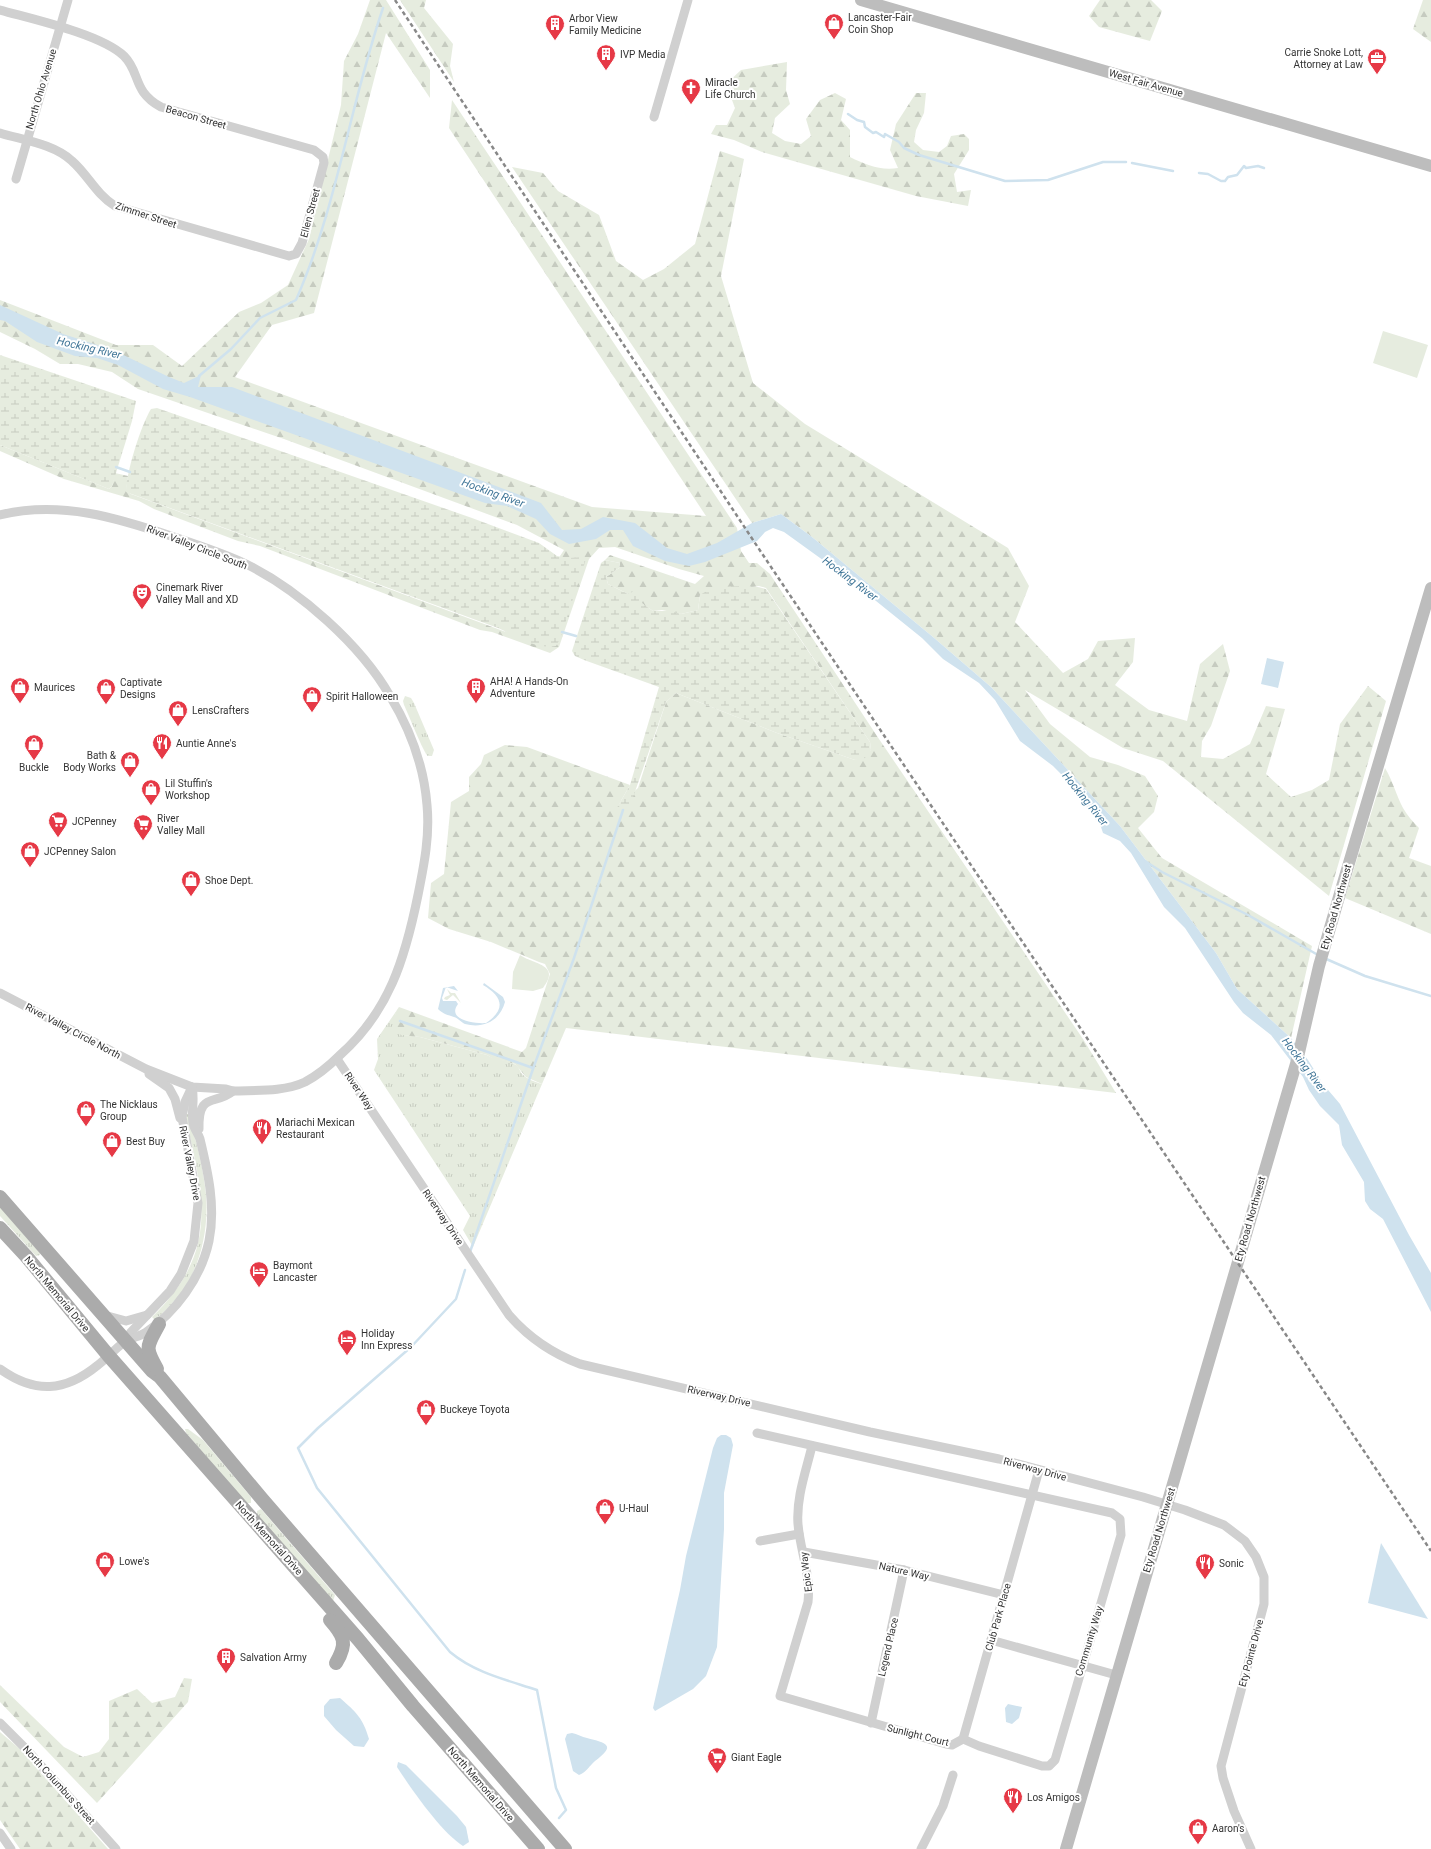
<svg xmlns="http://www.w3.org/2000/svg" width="1431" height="1849" font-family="Roboto,sans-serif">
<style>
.grass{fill:url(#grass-tufts)}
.forest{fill:url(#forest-firs)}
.wetland{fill:url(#wetland-marsh)}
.pitch{fill:#e6ecdf}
.water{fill:#cfe2ee}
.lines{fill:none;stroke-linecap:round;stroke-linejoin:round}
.stream{stroke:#cfe2ee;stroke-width:2.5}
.street{stroke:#d0d0d0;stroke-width:9}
.secondary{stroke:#bdbdbd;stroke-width:12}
.primary{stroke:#ababab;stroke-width:14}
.rail{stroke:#888;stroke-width:2.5;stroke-dasharray:4 3;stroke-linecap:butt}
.labels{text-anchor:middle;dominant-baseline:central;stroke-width:4;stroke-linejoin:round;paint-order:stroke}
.poi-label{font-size:10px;fill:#333;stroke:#fff;text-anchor:start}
.street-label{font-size:10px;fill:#333;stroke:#fff}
.water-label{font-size:11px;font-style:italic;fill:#3f7597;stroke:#fff}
</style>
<defs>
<pattern id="grass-tufts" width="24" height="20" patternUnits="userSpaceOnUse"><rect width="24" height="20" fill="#e6ecdf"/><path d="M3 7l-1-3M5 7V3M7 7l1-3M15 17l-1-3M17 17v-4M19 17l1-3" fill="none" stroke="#c6cbc0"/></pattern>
<pattern id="forest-firs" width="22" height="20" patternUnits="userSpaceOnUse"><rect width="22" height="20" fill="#e6ecdf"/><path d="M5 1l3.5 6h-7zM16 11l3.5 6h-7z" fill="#c6cbc0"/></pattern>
<pattern id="wetland-marsh" width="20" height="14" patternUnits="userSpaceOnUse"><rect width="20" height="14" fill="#e6ecdf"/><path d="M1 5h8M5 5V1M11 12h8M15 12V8" fill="none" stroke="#c6cbc0"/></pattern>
</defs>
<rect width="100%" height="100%" fill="#fff"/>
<g class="grass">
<path d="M405 696 411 698 414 703 434 750 432 756H428C424 754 408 713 404 705L403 701Z"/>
<path d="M397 1010 395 1016 404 1035 420 1037 487 1055C497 1061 505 1059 514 1064 519 1066 519 1070 522 1074 527 1079 535 1082 542 1084L473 1247 463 1230 470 1216 374 1070 378 1059 377 1039Z"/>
<path d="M185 1114H189C195 1138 202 1162 205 1186 210 1220 203 1260 184 1289 176 1300 165 1311 155 1320L152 1317C221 1250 203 1197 185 1114Z"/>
<polygon points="0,1206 40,1253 40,1255 36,1256 0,1216"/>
<polygon points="185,1429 188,1429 203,1440 251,1497 251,1503 246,1503 186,1433"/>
<polygon points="261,1509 335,1595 333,1601 257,1516 257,1511"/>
</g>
<g class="forest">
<path d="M370 0H386L430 70V98L386 33 314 313 272 325 235 377 592 507 706 516 449 128 452 100 737 528 741 551 749 563H757L770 574 879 739 1083 1039 1116 1093 566 1028 542 1084 526 1077 515 1064 505 1061 495 1060 487 1055 420 1037 401 1035C394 1028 392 1015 399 1007L522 1052 526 1048 550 974 545 964 539 962 491 942 449 929 428 918 431 883 444 874 451 802 469 791V777L481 764 484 755 505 745 527 747 630 785 618 806 638 788 666 702 676 693 777 733 855 760 871 750 870 742 766 588 759 586 700 595 698 610 681 614 662 610 653 611 628 594 608 584 606 577 619 568 620 563 605 560 610 555 695 584 704 576 679 569 615 547 599 548 589 559 559 647 550 653 492 632 480 630 260 546 238 541 154 509 139 501 64 479 0 451V445L109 489 112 486 115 473 128 476 126 491 131 494 506 632H536L567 588 560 556 564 550 517 525 284 439 138 389 112 372 78 364H60L35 349 0 332V300L116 345H153L182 366 239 312 261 303 288 285 309 239 341 105 344 61 358 34Z"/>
<polygon points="400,0 426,0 424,8 453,44 450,66 454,82"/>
<polygon points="1100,0 1151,0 1162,11 1150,41 1099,27 1089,16"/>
<polygon points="1423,0 1431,0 1431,42 1413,29"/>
<path d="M787 62 786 90 790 104 775 118 772 133 785 141 801 144 811 136 806 119 820 100 835 93 846 99 841 120 850 130V157C866 165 881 171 898 168L890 150 896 124 916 93H926L924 113 916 130 914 142 923 150 939 152 947 146 951 136 964 134 969 139V150L954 174 957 192 971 190 968 206 916 196 762 152 734 140 711 134 716 125H727L735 108 726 84 741 70Z"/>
<polygon points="720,151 744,159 721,276 753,383 805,424 1008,548 1029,586 1015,622 1063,673 1088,659 1098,641 1135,638 1133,662 1115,685 1149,710 1187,721 1200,664 1223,644 1230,671 1211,726 1202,741 1201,757 1223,759 1250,744 1266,706 1285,709 1266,774 1291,797 1312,790 1329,780 1340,724 1368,686 1386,701 1329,896 1163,761 1123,748 1025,690 1050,724 1090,757 1118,765 1145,776 1158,796 1154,812 1138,828 1162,858 1312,946 1291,1038 1237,989 1216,953 1120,826 991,687 933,637 812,537 781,514 752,523 512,167 543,173 558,191 599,215 616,261 643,280 664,269 695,244"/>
<path d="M1385 768C1393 781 1396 795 1403 808 1407 815 1413 822 1419 828L1409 858 1431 866V934L1345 898Z"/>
<polygon points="184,1678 192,1679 188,1702 97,1803 0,1702 0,1685 64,1747 83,1757 99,1752 109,1739 109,1701 137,1689 152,1703 175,1697"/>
<polygon points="0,1732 21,1750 108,1849 20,1849 0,1820"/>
</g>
<g class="wetland">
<polygon points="0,355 136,401 132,421 112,486 109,489 0,445"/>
<path d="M157 408 472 518 539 543 557 556 569 558 582 557 586 559 560 639 556 646C536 650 516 636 498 628L126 492C126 473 141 425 151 409Z"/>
<path d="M605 560 620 563 619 568 606 577 608 584 628 594 634 591 643 604 653 611H671L681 614 698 610 700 595C714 585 750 584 766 589L870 742 871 750 865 758 855 760 777 733 676 693 666 702 628 812 618 806 630 785 659 687 584 660 575 656 572 651 601 563Z"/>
</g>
<g class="pitch">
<polygon points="1383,331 1428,345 1417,378 1373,363"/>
<path d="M520 955C532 964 562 964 543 988L533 991 512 989 513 972Z"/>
<polygon points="447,989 451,993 455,993 461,1003 453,995 447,1000 444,999 445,997 450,995"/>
</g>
<g class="water">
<polygon points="0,305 63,334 113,350 169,377 184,383 201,375 198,387 232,387 541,503 562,530 581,529 603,517 635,523 667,548 687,554 717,543 752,523 781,514 812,537 933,637 991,687 1120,826 1216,953 1237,989 1291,1038 1308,1060 1323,1084 1340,1104 1409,1235 1431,1273 1431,1312 1383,1219 1370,1209 1365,1201 1364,1182 1342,1145 1339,1125 1320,1106 1309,1090 1303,1077 1271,1035 1243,1013 1234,1002 1185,928 1164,907 1131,853 1120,841 1103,833 1101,827 1067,780 1053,766 1020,741 995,700 979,683 943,659 922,638 845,576 784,532 773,528 765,532 757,541 705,562 689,566 665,561 633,546 623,530 610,530 596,539 569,544 550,534 536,519 507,506 485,503 190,397 163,389 118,365 97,358 75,356 37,342 5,321 0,320"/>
<polygon points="1267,658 1284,662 1278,688 1261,684"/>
<path d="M484 983 503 997 505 1002C500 1021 483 1029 465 1024 461 1022 458 1018 454 1017 448 1015 443 1014 438 1009L443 988 454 986 458 991 446 987 442 998 443 1001H456L458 1004C446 1020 475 1024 486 1023 507 1009 502 996 483 985Z"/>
<polygon points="721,1435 726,1435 731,1438 733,1445 724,1493 724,1529 717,1647 706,1676 693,1689 655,1711 653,1708 680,1590 686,1556 713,1448 717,1438"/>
<polygon points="1381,1543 1428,1619 1368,1603"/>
<path d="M340 1698C356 1712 363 1718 369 1739L364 1747 354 1746 336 1730 324 1716V1706L330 1699Z"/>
<polygon points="1008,1704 1022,1707 1019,1718 1012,1724 1006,1722 1005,1708"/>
<path d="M572 1733C577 1734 582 1737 587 1738 606 1743 617 1745 595 1761 589 1766 587 1772 579 1775L573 1771 565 1739 567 1734Z"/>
<path d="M398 1762 406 1765 457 1816 466 1827 469 1842 463 1846C441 1832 412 1790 397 1767Z"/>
</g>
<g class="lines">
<g class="stream">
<polyline points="848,114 857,120 864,122 865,127 873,133 876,132 884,137 885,134 899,142 904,148 919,155 1005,181 1048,180 1103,162 1126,162"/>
<polyline points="1132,163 1173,171"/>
<polyline points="1199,173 1208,174 1221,181 1225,181 1228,177 1237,175 1244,166 1246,168 1258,166 1264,168"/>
<path d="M199 376 231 349 260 318 296 300C337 207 350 104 383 8"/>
<polyline points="116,467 130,472"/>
<polyline points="562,632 576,636"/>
<polyline points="1145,861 1162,872 1248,915 1318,955"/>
<polyline points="1324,958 1365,976 1431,996"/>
<polyline points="400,1021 533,1068"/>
<polyline points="470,1252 534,1066 574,958 623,810"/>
<path d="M465 1270 456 1299 411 1347 318 1428 298 1448 317 1488 450 1652C475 1673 507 1680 537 1690L556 1788 566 1810 559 1818"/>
</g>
<g class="street">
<path d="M0 10C32 19 101 34 124 56 141 73 132 91 161 107L314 150 323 157 324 163 302 243 296 254 289 256 115 206C96 194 88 175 72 161 54 144 23 140 0 133"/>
<polyline points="654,117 688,0"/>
<polyline points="16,179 68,0"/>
<path d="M0 515C60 500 118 518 174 537 198 545 223 553 246 564 299 590 361 645 390 696 410 729 424 767 427 805 430 836 424 865 418 895 405 959 389 1012 339 1056 329 1066 318 1075 305 1082 284 1092 255 1090 233 1091L226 1089 192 1087 146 1069 0 993"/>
<path d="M337 1059 509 1315C529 1338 551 1353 580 1364L870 1432 999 1459 1143 1497 1185 1510 1224 1525 1245 1541 1256 1557 1264 1577V1604L1221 1766 1223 1778 1234 1811 1251 1849"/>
<polyline points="149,1074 169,1088 175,1099 180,1118"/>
<path d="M199 1129C198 1091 215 1106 233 1091"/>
<polyline points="104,1315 126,1321 147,1315"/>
<polyline points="125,1341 131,1332 170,1291 181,1274 194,1241 198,1203 182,1117 185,1102 192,1087"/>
<path d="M0 1369C35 1394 65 1392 98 1365 107 1358 114 1350 123 1343 130 1338 138 1337 145 1333 176 1312 201 1278 209 1241 216 1207 208 1172 200 1139 198 1133 194 1129 193 1123 191 1110 195 1100 192 1087"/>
<polyline points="757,1433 1112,1513 1120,1519 1121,1535 1055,1760 1049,1766 1042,1766 979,1746 963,1739"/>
<path d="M812 1446C806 1471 796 1498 798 1524 800 1550 811 1575 808 1602L780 1696 946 1744 952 1745 963 1739"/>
<polyline points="760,1541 799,1534"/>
<polyline points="804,1552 904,1570 1004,1595"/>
<polyline points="991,1640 1116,1675"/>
<polyline points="0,1723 27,1750 116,1849"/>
<polyline points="871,1723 904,1570"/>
<polyline points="963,1739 1039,1470"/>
<polyline points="0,1833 11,1849"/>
<polyline points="921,1849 943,1806 953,1775"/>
</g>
<g class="secondary">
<polyline points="861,0 1431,166"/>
<polyline points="1066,1849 1298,1057 1319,966 1341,890 1431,588"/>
</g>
<g class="primary">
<polyline points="0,1197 152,1371 160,1377 262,1499 565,1849"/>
<polyline points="0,1228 26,1256 108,1355 358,1639 413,1706 538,1849"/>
<path d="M157 1369C144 1346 147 1347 159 1324"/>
<path d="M330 1620C344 1636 348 1643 336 1663"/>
</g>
<polyline class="rail" points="395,0 761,552 1431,1551"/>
</g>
<defs>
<g id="shop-pin" transform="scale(1)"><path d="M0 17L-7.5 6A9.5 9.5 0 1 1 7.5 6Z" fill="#e63946" stroke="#fff"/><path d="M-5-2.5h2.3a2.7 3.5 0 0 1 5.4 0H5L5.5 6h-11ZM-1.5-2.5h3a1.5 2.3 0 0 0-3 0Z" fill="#fff"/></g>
<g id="building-pin" transform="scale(1)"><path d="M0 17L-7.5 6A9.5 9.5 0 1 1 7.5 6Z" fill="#e63946" stroke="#fff"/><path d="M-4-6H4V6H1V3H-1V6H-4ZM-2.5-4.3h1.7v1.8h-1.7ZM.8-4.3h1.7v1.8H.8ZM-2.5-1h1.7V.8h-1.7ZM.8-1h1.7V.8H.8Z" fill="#fff"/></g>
<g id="office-pin" transform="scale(1)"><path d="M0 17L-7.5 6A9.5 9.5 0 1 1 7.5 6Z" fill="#e63946" stroke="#fff"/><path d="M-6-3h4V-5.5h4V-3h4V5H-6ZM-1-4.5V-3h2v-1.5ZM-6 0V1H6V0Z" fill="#fff"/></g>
<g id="church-pin" transform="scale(1)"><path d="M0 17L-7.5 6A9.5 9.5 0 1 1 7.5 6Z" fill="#e63946" stroke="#fff"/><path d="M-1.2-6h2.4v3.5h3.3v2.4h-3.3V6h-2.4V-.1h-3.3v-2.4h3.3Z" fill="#fff"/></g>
<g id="theatre-pin" transform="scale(1)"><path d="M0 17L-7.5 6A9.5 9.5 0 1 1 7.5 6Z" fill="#e63946" stroke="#fff"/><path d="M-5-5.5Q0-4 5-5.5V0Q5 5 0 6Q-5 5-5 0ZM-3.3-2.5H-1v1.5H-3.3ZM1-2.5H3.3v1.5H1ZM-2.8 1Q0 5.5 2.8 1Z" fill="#fff"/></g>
<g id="restaurant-pin" transform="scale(1)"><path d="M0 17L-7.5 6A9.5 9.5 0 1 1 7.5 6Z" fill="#e63946" stroke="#fff"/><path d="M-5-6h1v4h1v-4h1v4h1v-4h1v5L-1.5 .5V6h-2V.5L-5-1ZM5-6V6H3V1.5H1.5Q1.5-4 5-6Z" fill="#fff"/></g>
<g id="supermarket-pin" transform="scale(1)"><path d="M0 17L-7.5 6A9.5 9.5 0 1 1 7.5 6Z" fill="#e63946" stroke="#fff"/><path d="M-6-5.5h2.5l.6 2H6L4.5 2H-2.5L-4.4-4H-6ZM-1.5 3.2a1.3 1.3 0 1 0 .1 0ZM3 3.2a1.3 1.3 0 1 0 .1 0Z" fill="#fff"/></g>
<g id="hotel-pin" transform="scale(1)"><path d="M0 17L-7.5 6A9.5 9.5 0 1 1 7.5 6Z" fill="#e63946" stroke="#fff"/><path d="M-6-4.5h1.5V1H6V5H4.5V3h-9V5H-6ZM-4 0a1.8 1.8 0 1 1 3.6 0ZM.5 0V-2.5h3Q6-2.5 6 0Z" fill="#fff"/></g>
</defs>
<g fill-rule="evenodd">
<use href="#shop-pin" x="834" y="23"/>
<use href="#building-pin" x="555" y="24"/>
<use href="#building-pin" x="606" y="54"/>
<use href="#office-pin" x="1377" y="58"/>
<use href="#church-pin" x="691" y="88"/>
<use href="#theatre-pin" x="142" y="593"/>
<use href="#shop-pin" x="20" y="687"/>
<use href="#building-pin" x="476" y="687"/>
<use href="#shop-pin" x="106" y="688"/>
<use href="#shop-pin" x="312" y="696"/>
<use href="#shop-pin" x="178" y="710"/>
<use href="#restaurant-pin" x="162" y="743"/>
<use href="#shop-pin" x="34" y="744"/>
<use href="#shop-pin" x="130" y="761"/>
<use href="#shop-pin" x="151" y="789"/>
<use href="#supermarket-pin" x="58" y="821"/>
<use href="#supermarket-pin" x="143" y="824"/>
<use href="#shop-pin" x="30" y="851"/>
<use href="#shop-pin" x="191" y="880"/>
<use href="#shop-pin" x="86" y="1110"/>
<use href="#restaurant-pin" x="262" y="1128"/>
<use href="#shop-pin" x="112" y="1141"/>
<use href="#hotel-pin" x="259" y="1271"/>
<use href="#hotel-pin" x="347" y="1339"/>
<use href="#shop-pin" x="426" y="1409"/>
<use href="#shop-pin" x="605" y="1508"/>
<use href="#shop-pin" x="105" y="1561"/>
<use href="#restaurant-pin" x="1205" y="1563"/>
<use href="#building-pin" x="226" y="1657"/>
<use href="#supermarket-pin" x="717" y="1757"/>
<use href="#restaurant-pin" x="1013" y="1797"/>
<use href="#shop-pin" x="1198" y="1828"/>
</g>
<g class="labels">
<g class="poi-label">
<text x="848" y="17">Lancaster-Fair<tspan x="848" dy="12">Coin Shop</tspan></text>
<text x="569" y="18">Arbor View<tspan x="569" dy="12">Family Medicine</tspan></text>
<text x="1363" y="52" text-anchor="end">Carrie Snoke Lott,<tspan x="1363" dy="12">Attorney at Law</tspan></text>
<text x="620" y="54">IVP Media</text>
<text x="705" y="82">Miracle<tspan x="705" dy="12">Life Church</tspan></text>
<text x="156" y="587">Cinemark River<tspan x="156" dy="12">Valley Mall and XD</tspan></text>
<text x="490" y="681">AHA! A Hands-On<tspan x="490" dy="12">Adventure</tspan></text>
<text x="120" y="682">Captivate<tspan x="120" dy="12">Designs</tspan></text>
<text x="34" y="687">Maurices</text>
<text x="326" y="696">Spirit Halloween</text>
<text x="192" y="710">LensCrafters</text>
<text x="176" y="743">Auntie Anne's</text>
<text x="116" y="755" text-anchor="end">Bath &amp;<tspan x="116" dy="12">Body Works</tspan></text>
<text x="34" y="767" text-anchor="middle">Buckle</text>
<text x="165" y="783">Lil Stuffin's<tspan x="165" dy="12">Workshop</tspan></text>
<text x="157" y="818">River<tspan x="157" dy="12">Valley Mall</tspan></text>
<text x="72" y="821">JCPenney</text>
<text x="44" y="851">JCPenney Salon</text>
<text x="205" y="880">Shoe Dept.</text>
<text x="100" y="1104">The Nicklaus<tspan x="100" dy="12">Group</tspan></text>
<text x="276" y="1122">Mariachi Mexican<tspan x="276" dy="12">Restaurant</tspan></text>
<text x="126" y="1141">Best Buy</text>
<text x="273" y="1265">Baymont<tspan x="273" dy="12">Lancaster</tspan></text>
<text x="361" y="1333">Holiday<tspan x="361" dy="12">Inn Express</tspan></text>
<text x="440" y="1409">Buckeye Toyota</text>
<text x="619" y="1508">U-Haul</text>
<text x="119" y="1561">Lowe's</text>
<text x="1219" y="1563">Sonic</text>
<text x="240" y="1657">Salvation Army</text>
<text x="731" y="1757">Giant Eagle</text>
<text x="1027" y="1797">Los Amigos</text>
<text x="1212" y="1828">Aaron's</text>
</g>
<g class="street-label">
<text transform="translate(1146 83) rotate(16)">West Fair Avenue</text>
<text transform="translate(41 89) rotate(-73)">North Ohio Avenue</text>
<text transform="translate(196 117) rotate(16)">Beacon Street</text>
<text transform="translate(310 213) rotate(-75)">Ellen Street</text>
<text transform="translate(146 215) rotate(18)">Zimmer Street</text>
<text transform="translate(197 547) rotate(21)">River Valley Circle South</text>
<text transform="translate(1336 907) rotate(-74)">Ety Road Northwest</text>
<text transform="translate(73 1031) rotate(28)">River Valley Circle North</text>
<text transform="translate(359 1091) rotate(56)">River Way</text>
<text transform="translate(190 1163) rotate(79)">River Valley Drive</text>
<text transform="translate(443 1217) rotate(56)">Riverway Drive</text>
<text transform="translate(1250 1219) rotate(-74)">Ety Road Northwest</text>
<text transform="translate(57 1294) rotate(50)">North Memorial Drive</text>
<text transform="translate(719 1396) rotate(13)">Riverway Drive</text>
<text transform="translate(1035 1469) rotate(15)">Riverway Drive</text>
<text transform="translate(1159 1530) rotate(-73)">Ety Road Northwest</text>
<text transform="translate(269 1538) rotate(48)">North Memorial Drive</text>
<text transform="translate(904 1571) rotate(13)">Nature Way</text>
<text transform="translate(806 1572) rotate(-97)">Epic Way</text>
<text transform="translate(998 1617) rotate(-74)">Club Park Place</text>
<text transform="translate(1089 1641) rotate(-73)">Community Way</text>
<text transform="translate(888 1647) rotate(-77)">Legend Place</text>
<text transform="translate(1251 1653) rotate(-75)">Ety Pointe Drive</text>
<text transform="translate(918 1735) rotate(14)">Sunlight Court</text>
<text transform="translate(481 1784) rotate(49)">North Memorial Drive</text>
<text transform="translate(59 1785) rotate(48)">North Columbus Street</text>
</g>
<g class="water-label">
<text transform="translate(89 348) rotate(13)">Hocking River</text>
<text transform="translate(493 493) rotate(20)">Hocking River</text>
<text transform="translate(850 579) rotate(37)">Hocking River</text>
<text transform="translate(1085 799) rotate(51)">Hocking River</text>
<text transform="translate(1304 1065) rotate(53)">Hocking River</text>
</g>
</g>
</svg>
